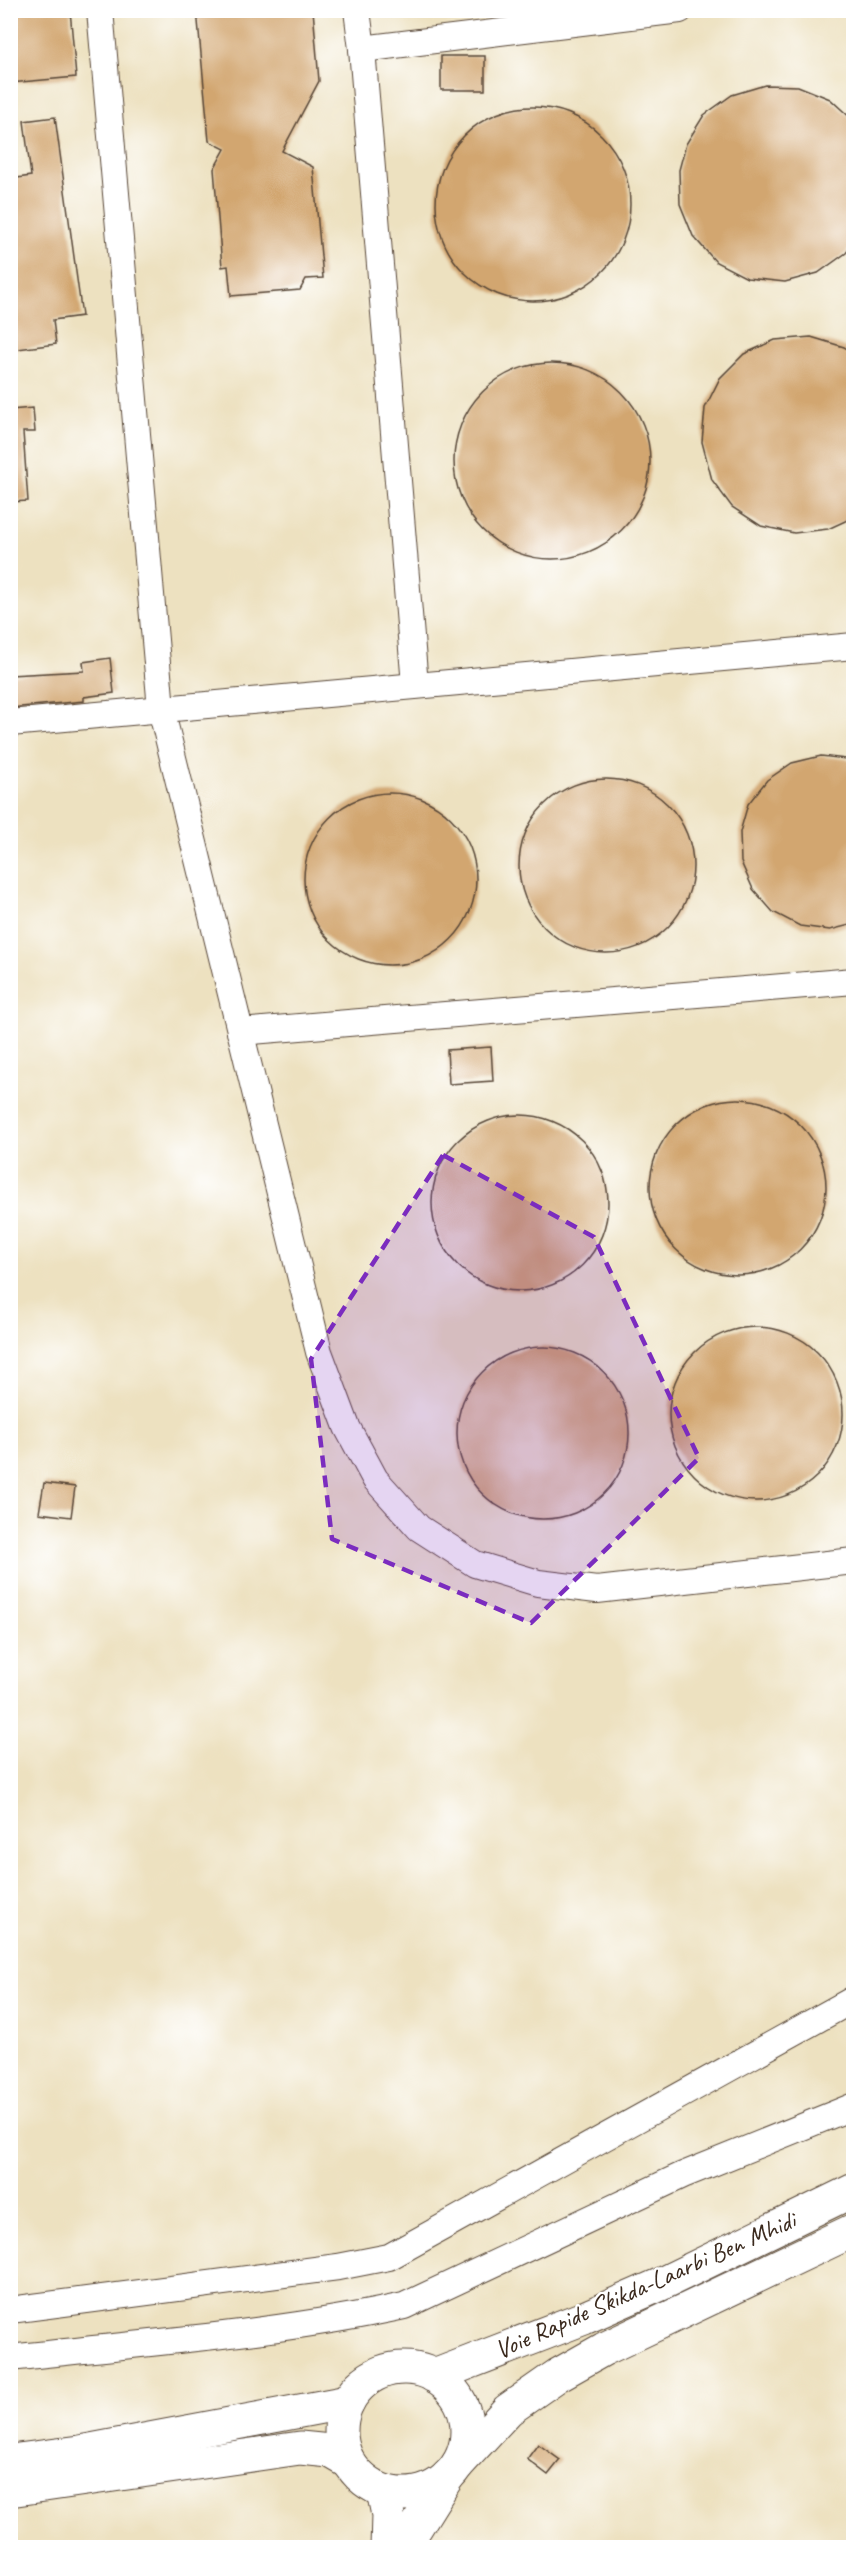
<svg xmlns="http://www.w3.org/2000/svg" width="864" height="2558" font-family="Caveat,sans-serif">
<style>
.building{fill:#d2a670}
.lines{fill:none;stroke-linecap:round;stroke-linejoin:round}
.minor-casing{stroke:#564536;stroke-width:28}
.major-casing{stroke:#564536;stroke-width:35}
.highway-casing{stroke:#564536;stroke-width:35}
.minor{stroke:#fff;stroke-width:26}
.major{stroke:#fff;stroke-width:33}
.highway{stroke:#fff;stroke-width:33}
.marked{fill:#7b2cbf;fill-opacity:0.2;stroke:#7b2cbf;stroke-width:4.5;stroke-dasharray:12 8;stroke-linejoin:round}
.labels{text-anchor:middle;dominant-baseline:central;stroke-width:4.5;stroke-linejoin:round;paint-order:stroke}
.street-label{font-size:26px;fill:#3b2a1e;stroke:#fff}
</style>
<rect width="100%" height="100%" fill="#fff"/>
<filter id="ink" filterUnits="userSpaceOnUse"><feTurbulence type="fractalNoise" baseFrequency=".0167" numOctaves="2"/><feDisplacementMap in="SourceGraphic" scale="12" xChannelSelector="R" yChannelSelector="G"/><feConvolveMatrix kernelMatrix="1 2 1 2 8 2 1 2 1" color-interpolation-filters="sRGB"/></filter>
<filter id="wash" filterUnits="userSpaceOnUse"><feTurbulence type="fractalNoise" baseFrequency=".008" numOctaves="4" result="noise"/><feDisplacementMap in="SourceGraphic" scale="24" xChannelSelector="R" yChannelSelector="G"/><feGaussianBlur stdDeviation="1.35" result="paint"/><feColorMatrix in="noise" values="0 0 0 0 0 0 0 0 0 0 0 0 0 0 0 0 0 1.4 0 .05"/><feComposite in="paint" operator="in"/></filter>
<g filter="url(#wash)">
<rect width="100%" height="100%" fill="#ede1c0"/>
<g id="blocks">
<g class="building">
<polygon points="10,10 70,10 76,77 10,83"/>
<polygon points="197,10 313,10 319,81 282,151 313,167 323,278 306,279 300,290 231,296 228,266 222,267 214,169 225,149 209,141"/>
<rect x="441" y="56" width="44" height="34"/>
<polygon points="765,85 798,86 830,99 854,121 854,243 846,253 818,273 785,282 747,278 716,262 693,236 680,204 679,170 686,144 704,115 732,95"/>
<circle cx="533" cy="204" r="97"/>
<polygon points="55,117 82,316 53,320 56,344 10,350 10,179 31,176 24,121"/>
<polygon points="811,337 844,347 854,354 854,517 828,529 794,533 761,526 732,507 712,480 702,442 705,408 720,378 744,354 775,340"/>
<circle cx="552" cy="461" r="98"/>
<polygon points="33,408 35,432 23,432 28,501 10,502 10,410"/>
<polygon points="110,658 114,693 84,697 84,701 10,708 10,675 84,671 83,662"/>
<polygon points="821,756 846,759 854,762 854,924 830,930 800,926 773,912 753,889 741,862 740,832 748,804 767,780 792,763"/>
<circle cx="606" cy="866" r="87"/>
<circle cx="390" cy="879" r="86"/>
<polygon points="491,1047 493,1081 449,1084 447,1050"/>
<circle cx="738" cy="1187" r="88"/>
<circle cx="520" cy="1203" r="88"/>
<circle cx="756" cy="1414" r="87"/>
<circle cx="543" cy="1433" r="86"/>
<polygon points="44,1483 75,1487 71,1517 39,1513"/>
<polygon points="538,2444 560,2460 548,2475 527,2459"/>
</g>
</g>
</g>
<g filter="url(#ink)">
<use href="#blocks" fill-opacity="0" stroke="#564536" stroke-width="1.5"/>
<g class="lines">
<g class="minor-casing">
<g id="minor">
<polyline points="100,10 161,709 319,1352 347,1427 375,1479 419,1528 475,1564 538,1583 597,1590 854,1561"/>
<polyline points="357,10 362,49 415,685"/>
<polyline points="362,49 680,10"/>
<polyline points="10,723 854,646"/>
<polyline points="240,1032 854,981"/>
<polyline points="10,2310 338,2267 389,2257 854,1999"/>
<path d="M10 2358C141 2343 275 2334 404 2306L683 2175 854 2106"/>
</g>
</g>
<g class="major-casing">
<g id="major">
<polyline points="383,2491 388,2515 387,2548"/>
<polyline points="403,2548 448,2476"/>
</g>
</g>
<g class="highway-casing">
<g id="highway">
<circle cx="404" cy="2431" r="63"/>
<polyline points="434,2376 584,2318 659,2285 854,2190"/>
<polyline points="10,2461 80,2452 348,2402"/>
<polyline points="458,2464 508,2410 558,2375 604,2349 854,2230"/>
<polyline points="10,2490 300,2448 330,2451 349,2462"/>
</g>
</g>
<use href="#minor" class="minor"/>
<use href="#major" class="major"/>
<use href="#highway" class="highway"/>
</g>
</g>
<path class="marked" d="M443 1155 594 1237 699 1458 531 1623 332 1539 311 1359Z"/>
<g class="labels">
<g class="street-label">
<text transform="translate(645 2285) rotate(-24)">Voie Rapide Skikda-Laarbi Ben Mhidi</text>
</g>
</g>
<rect width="864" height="2558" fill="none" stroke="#fff" stroke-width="36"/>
</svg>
